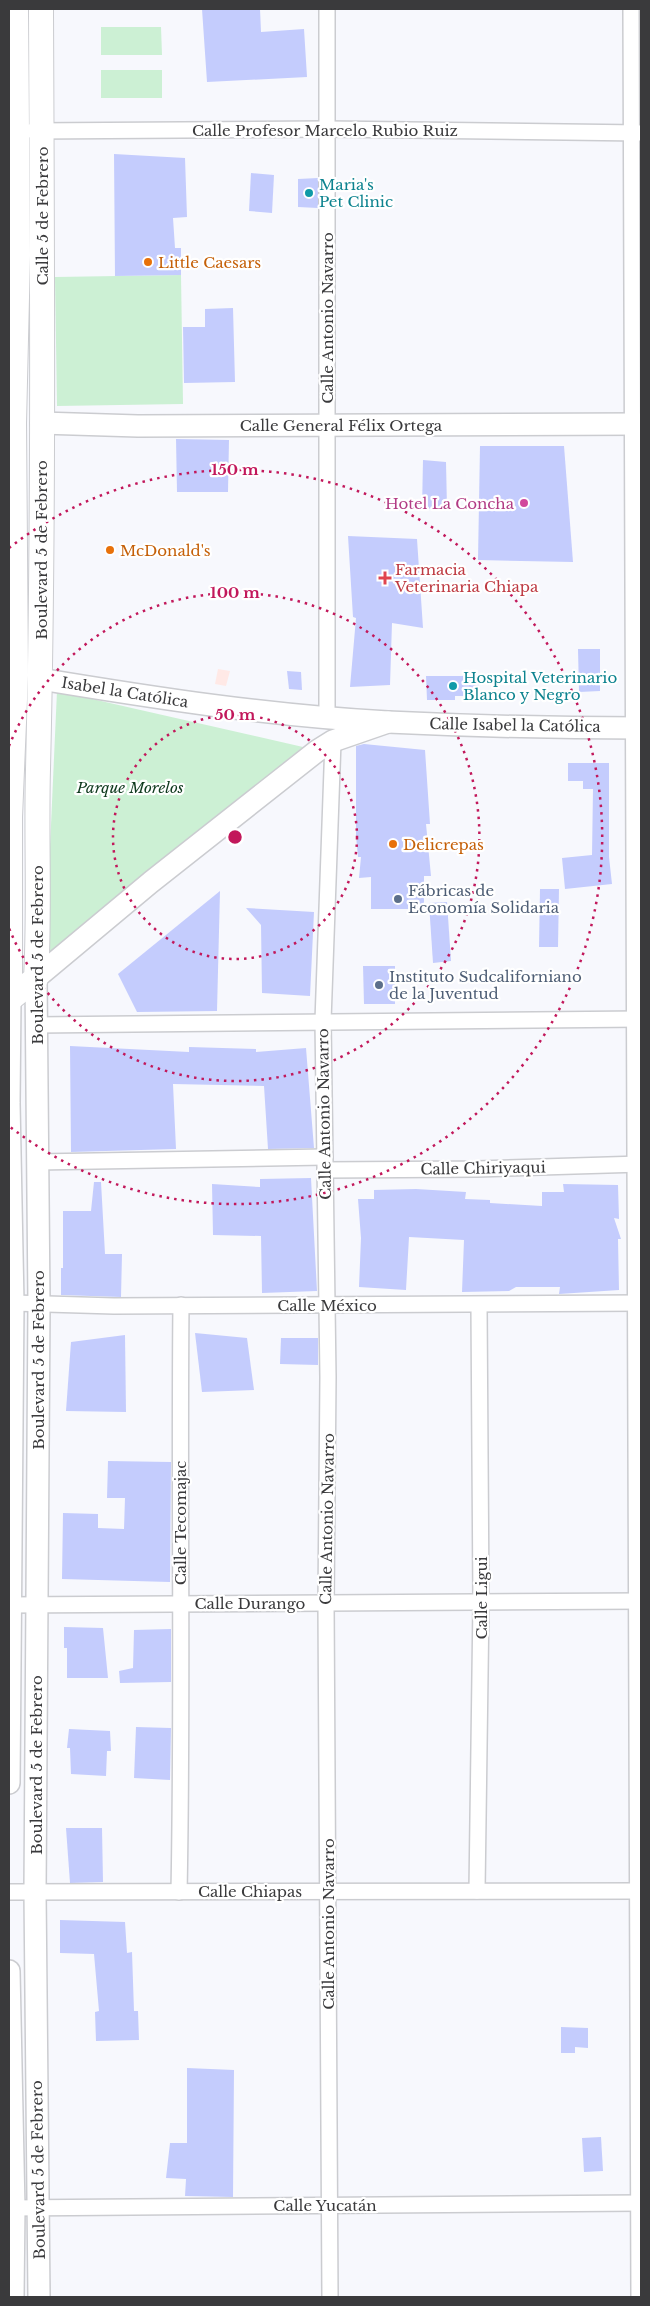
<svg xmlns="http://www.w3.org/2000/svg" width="650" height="2306" font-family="'Libre Baskerville',serif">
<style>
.commercial{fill:#ffe9e6}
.green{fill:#ccf0d4}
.building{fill:#c4ccfd}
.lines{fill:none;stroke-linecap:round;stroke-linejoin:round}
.street-casing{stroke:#cbccd0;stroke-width:18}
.secondary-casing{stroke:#cbccd0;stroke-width:24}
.primary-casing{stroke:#cbccd0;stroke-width:26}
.street{stroke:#fff;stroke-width:15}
.secondary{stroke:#fff;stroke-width:21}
.primary{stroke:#fff;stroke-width:24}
.ring{fill:none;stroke:#c2185b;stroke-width:2.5;stroke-dasharray:2.5 5}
.culture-dot{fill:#0f9aa8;stroke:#fff;stroke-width:2}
.food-dot{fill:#e8710a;stroke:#fff;stroke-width:2}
.hotel-dot{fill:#d1479c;stroke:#fff;stroke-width:2}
.health-dot{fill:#e0444e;stroke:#fff;stroke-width:2}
.service-dot{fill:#5c6f8a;stroke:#fff;stroke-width:2}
.labels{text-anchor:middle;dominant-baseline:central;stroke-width:4.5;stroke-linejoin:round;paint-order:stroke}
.street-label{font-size:15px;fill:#3a3a3c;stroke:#fff}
.culture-label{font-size:15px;fill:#0d838f;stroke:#fff;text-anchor:start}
.food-label{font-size:15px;fill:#c56008;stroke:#fff;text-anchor:start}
.hotel-label{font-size:15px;fill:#b23c85;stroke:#fff;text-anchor:end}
.health-label{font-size:15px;fill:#be3a42;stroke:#fff;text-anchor:start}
.park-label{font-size:15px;font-style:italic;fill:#0f3a1e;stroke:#fff}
.service-label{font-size:15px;fill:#4e5e75;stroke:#fff;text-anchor:start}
.centre{fill:#c2185b;stroke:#fff;stroke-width:2.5}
.ring-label{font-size:15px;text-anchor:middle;font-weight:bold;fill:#c2185b;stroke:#fff;stroke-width:4.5;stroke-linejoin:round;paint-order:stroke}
</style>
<rect width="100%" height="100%" fill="#f7f8fd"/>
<polygon class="commercial" points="218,669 230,671 226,686 215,684"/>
<g class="green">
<polygon points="101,27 161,27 162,55 101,55"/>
<rect x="101" y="70" width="61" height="28"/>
<polygon points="181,275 183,404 57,406 55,277"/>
<polygon points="57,691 303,747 45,959"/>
</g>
<g class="building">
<polygon points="202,9 260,9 261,32 304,29 307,77 207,82"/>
<polygon points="114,154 185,158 187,217 173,218 175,248 181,248 181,275 115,276"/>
<polygon points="251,173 274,175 272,213 249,211"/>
<polygon points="318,178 318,208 298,207 298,179"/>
<polygon points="233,308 235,382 184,383 183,327 205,327 205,309"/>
<polygon points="176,439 229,440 228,492 177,492"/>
<polygon points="480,446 564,446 573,562 478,560"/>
<polygon points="423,460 446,462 447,508 422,509"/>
<polygon points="348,536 417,539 423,628 392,623 390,685 350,687 356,618 353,617"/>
<polygon points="578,649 600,649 600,691 579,692"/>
<polygon points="287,671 301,672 302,690 289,689"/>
<polygon points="426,676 478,676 479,696 455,696 455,700 427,700"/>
<polygon points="364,744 425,750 430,824 426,824 431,876 424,876 424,909 371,909 371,877 359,878 361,857 358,857 356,836 356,746"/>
<polygon points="568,763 609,763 609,857 612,884 565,889 562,858 592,855 593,789 583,789 583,781 568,781"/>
<polygon points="540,889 559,889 558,947 539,947"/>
<polygon points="220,891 217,1011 137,1012 118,974"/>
<polygon points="447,902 451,961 433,963 429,903"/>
<polygon points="246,908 314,912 310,996 262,993 261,925"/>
<polygon points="363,966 395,966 395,1004 364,1004"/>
<polygon points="70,1046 189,1052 189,1047 256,1049 256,1052 306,1048 314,1148 268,1149 264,1086 173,1084 176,1149 71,1152"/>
<polygon points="311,1178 317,1291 262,1293 261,1236 213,1235 212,1184 260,1187 260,1179"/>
<polygon points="94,1182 101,1182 105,1254 122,1254 121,1297 61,1295 61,1268 63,1268 63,1211 91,1211"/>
<polygon points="563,1184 618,1185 619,1219 614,1218 621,1239 618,1239 619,1290 559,1294 560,1287 516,1287 509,1291 462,1292 464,1240 409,1237 406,1290 359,1287 361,1238 358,1199 374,1199 374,1190 416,1189 466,1192 465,1199 490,1200 490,1203 542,1206 542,1192 564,1192"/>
<polygon points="195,1333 247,1338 254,1390 202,1392"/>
<polygon points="125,1335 126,1412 66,1411 71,1342"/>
<polygon points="281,1338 318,1338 318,1365 280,1364"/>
<polygon points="108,1461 171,1462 170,1582 62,1579 63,1513 98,1514 98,1528 124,1529 125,1498 107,1498"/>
<polygon points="64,1627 103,1628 108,1678 67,1678 67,1648 64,1648"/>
<polygon points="171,1629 171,1682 120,1683 119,1671 133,1668 134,1630"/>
<polygon points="136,1727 171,1728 170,1780 134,1778"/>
<polygon points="69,1729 110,1731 111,1751 107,1751 106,1776 71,1774 70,1748 67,1748"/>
<polygon points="66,1828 102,1828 103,1882 70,1883"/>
<polygon points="60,1920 125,1922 127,1953 132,1952 134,2011 138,2011 139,2040 96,2041 95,2012 99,2011 94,1954 60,1953"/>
<polygon points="561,2027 588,2028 588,2048 575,2047 575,2053 561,2053"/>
<polygon points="187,2068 234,2070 233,2197 185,2196 186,2179 166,2178 170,2143 187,2143"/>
<polygon points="601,2137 603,2171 584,2172 582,2138"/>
</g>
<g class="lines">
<g class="street-casing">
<g id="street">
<polyline points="631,9 639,2297"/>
<polyline points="33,131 327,129 641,133"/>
<polyline points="327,717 327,9"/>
<polyline points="36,1025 641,1019"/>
<polyline points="37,1162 325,1157"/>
<polyline points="325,1170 477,1169 641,1164"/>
<polyline points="13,1303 114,1306 641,1303"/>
<polyline points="9,1605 641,1601"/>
<polyline points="477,1891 481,1602 479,1306"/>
<polyline points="9,1892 641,1891"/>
<path d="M179 1892C183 1696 179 1501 181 1305"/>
<polyline points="9,2208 641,2203"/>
<polyline points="330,2297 326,1603 328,1377 323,1021 333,741"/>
</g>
</g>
<g class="secondary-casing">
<g id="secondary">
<polyline points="41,423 138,426 641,424"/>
<path d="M40 679C155 698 271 716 388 722 472 726 557 728 641 728"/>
<polyline points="9,1783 13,1303 9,1103 10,999"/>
<polyline points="9,1971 14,2208 13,2297"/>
<polyline points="39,2297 35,1892 39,1304 36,978 151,882 317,751 333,741 388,722"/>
</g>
</g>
<g class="primary-casing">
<g id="primary">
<polyline points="10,999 10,817 16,675 14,423 18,255 16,9"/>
<path d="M9 1000 36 978C40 908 36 838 38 769 44 516 42 262 41 9"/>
</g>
</g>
<use href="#street" class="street"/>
<use href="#secondary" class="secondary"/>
<use href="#primary" class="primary"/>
</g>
<g class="ring">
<circle cx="235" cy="837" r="122"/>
<path d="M9 746A244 244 0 1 1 9 928"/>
<path d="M9 548A367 367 0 1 1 9 1126"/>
</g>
<g class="culture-dot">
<circle cx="309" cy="193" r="5"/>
<circle cx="453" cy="686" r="5"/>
</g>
<g class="food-dot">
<circle cx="148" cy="262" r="5"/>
<circle cx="110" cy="550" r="5"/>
<circle cx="393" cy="844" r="5"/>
</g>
<circle class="hotel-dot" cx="524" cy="503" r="5"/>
<path class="health-dot" d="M382.5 570.5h5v5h5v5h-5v5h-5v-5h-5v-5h5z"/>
<g class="service-dot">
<circle cx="398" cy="899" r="5"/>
<circle cx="379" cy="985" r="5"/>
</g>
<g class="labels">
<g class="street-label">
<text x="325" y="130">Calle Profesor Marcelo Rubio Ruiz</text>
<text transform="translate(42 216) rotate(-90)">Calle 5 de Febrero</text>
<text transform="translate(327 318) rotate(-90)">Calle Antonio Navarro</text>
<text x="341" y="425">Calle General Félix Ortega</text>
<text transform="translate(41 550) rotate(-90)">Boulevard 5 de Febrero</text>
<text transform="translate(125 692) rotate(9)">Isabel la Católica</text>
<text transform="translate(515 725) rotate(1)">Calle Isabel la Católica</text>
<text transform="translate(37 955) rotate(-90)">Boulevard 5 de Febrero</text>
<text transform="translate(324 1114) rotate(-91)">Calle Antonio Navarro</text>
<text transform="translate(483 1168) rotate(-1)">Calle Chiriyaqui</text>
<text x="327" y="1305">Calle México</text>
<text transform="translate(38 1360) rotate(-90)">Boulevard 5 de Febrero</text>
<text transform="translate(327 1519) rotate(-89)">Calle Antonio Navarro</text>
<text transform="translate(180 1523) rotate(-90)">Calle Tecomajac</text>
<text transform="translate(481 1598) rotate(-90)">Calle Ligui</text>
<text x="250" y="1603">Calle Durango</text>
<text transform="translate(36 1765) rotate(-90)">Boulevard 5 de Febrero</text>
<text x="250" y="1891">Calle Chiapas</text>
<text transform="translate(328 1924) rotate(-90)">Calle Antonio Navarro</text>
<text transform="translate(38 2170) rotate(-91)">Boulevard 5 de Febrero</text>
<text x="325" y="2205">Calle Yucatán</text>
</g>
<g class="culture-label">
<text x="319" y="184">Maria's<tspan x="319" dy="17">Pet Clinic</tspan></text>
<text x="463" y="677">Hospital Veterinario<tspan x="463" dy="17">Blanco y Negro</tspan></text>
</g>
<g class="food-label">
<text x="158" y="262">Little Caesars</text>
<text x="120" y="550">McDonald's</text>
<text x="403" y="844">Delicrepas</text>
</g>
<g class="hotel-label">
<text x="514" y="503">Hotel La Concha</text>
</g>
<g class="health-label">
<text x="395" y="569">Farmacia<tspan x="395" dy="17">Veterinaria Chiapa</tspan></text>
</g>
<g class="park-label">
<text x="130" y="787">Parque Morelos</text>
</g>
<g class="service-label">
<text x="408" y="890">Fábricas de<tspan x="408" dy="17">Economía Solidaria</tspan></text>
<text x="389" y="976">Instituto Sudcaliforniano<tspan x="389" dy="17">de la Juventud</tspan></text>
</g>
</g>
<circle cx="235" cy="837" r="8" class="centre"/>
<g class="ring-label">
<text x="235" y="475">150 m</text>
<text x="235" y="598">100 m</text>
<text x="235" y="720">50 m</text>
</g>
<rect width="650" height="2306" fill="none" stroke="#3a3a3c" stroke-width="20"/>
</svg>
